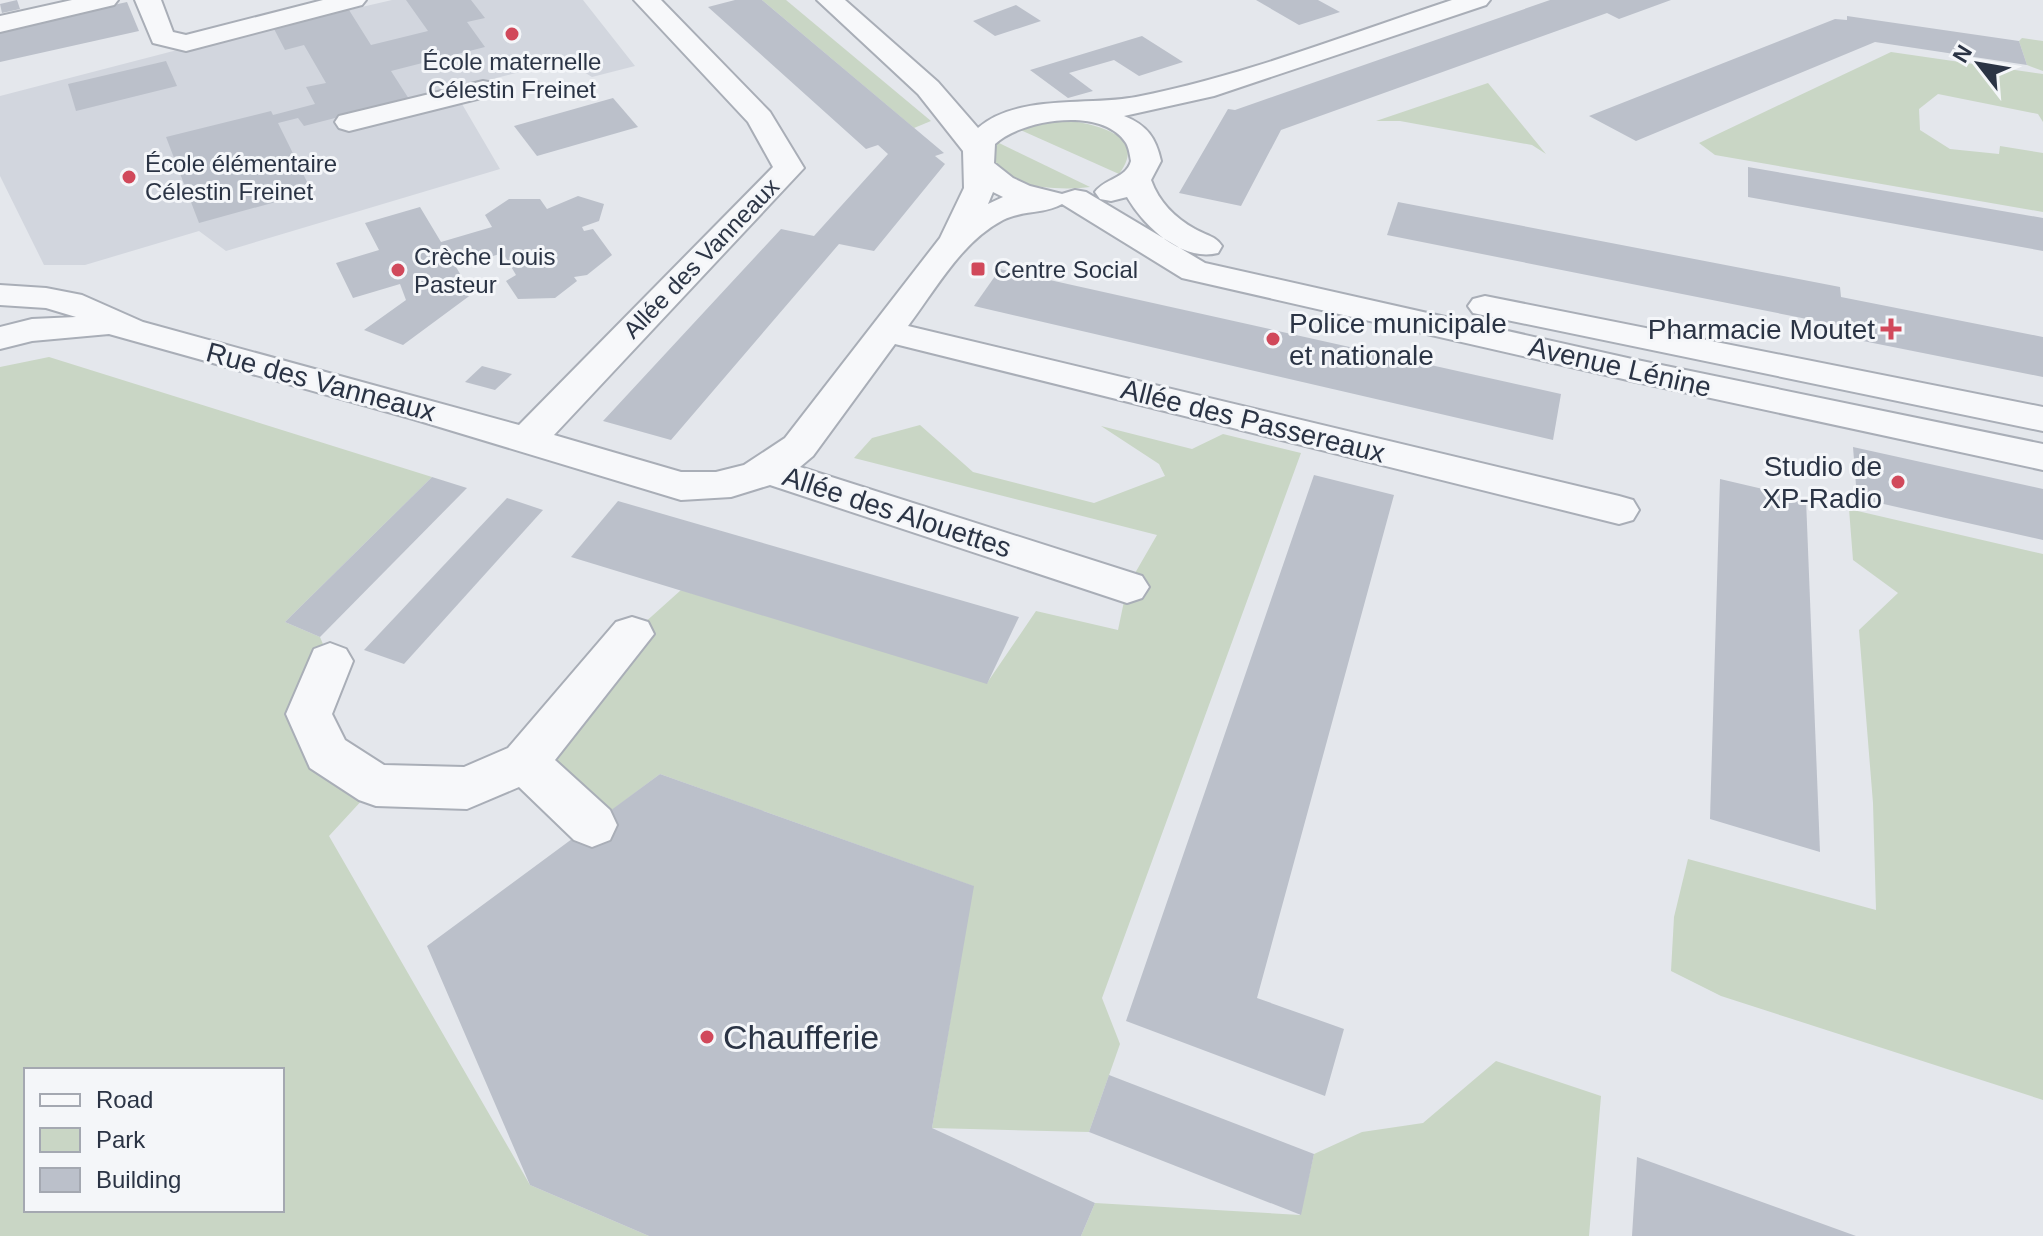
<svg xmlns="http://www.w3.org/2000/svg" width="2043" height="1236" font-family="Arial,sans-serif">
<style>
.built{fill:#d2d6de}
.green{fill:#c9d6c5;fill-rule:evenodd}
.building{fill:#bbc0ca}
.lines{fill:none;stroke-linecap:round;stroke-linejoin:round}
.minor-casing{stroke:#a9aeb7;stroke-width:4}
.minor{fill:#f7f8fa;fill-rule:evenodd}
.poi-dot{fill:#d1495b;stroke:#f4f6f9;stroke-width:3}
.labels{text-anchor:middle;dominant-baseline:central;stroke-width:6;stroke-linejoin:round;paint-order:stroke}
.far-poi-label{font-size:24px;fill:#2b3445;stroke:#f4f6f9;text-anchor:start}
.far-street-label{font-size:24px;fill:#2b3445;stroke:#f4f6f9}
.poi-label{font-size:28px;fill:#2b3445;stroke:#f4f6f9;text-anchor:end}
.street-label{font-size:28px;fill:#2b3445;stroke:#f4f6f9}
.near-poi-label{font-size:34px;fill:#2b3445;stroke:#f4f6f9;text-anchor:start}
</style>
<rect width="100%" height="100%" fill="#e4e7ec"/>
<polygon class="built" points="392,0 583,0 635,66 592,77 579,69 536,68 335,119 340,129 444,102 462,104 500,169 226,251 199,231 85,265 44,265 0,176 0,96 185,48"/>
<g class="green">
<polygon points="762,0 786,0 931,121 914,128"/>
<polygon points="2022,38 2043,41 2043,71 2027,65 2019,41"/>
<polygon points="1891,52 2043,74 2043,122 2038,114 1938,94 1919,109 1920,130 1950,149 1999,154 2000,146 2043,153 2043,212 1715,155 1699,143"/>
<polygon points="1488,83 1546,154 1532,145 1400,121 1376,121"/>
<path d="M1061 119C1089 124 1151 132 1119 174L1016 128Z"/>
<path d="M997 142 1090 187C1064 191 975 190 997 142Z"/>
<path d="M49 357 432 477 285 622 320 637 330 661 309 714 376 785 329 836 530 1185 649 1236H0V367ZM26 1070H282V1210H26Z"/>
<polygon points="920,425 973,472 1094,503 1165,476 1159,464 1101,426 1192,449 1223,434 1301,453 1102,998 1120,1044 1089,1132 932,1128 973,886 660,774 592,825 525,762 632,634 681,590 987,683 1036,611 1118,630 1127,587 1157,535 854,458 872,438"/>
<polygon points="1849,509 2043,554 2043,1100 1721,996 1671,971 1674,917 1688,859 1876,910 1873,803 1859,630 1898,593 1853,560"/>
<polygon points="1496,1061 1601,1096 1589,1236 1081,1236 1095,1203 1300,1215 1314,1154 1362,1132 1423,1123"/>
</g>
<g class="building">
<polygon points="17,0 20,9 2,13 0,4"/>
<polygon points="406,0 471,0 485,18 467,22 485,47 391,71 409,99 304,126 298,118 278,123 312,192 199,223 166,137 271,111 273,115 315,104 306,87 326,83 304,45 285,50 273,27 349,10 371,45 428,31"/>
<polygon points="735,0 762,0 944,153 935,156 945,164 874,251 839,244 671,440 603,421 781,229 814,236 888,154 878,145 866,149 708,7"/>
<polygon points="1256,0 1318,0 1340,12 1299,25"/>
<polygon points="1550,0 1671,0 1619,19 1607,13 1281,130 1241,206 1179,193 1228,109 1235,110"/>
<polygon points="127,2 139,31 0,62 0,30"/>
<polygon points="1016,5 1041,21 995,36 973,21"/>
<polygon points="1847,16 2019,41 2027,65 1875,42 1636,141 1589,116 1835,19 1847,20"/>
<polygon points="1142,36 1183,62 1139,76 1114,60 1069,73 1093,91 1068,98 1030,70"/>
<polygon points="166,61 177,86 76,111 68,84"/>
<polygon points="613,98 638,127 537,156 514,126"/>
<polygon points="1748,167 2043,218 2043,251 1748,197"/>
<polygon points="578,196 604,204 599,221 582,227 584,231 593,229 612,255 587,275 574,277 577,281 555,298 518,299 506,281 516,275 503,253 456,267 472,294 403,345 364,330 406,300 400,284 353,298 336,263 379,250 365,223 420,207 441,242 492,227 485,215 509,199 540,199 547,209"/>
<polygon points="1398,202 1840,287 1841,297 2043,337 2043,377 1843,337 1842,326 1387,235"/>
<polygon points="1000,269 1561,394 1553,440 974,306"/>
<polygon points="482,366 512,374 495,390 465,382"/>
<polygon points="1853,447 2043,489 2043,540 1857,498"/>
<polygon points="1314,475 1394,495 1257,998 1344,1029 1325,1096 1126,1021"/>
<polygon points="432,477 467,488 320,637 285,622"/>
<polygon points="1720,479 1806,499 1820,852 1710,819"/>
<polygon points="507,498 543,510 404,664 364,650"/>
<polygon points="618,501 1019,617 987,684 571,557"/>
<polygon points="660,774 974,886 932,1128 1095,1203 1081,1236 649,1236 530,1185 427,946"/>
<polygon points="1109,1075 1314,1154 1301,1215 1089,1132"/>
<polygon points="1637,1157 1856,1236 1632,1236"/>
</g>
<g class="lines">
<g class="minor-casing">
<g id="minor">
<polygon points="72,0 118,0 114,5 0,32 0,16"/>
<polygon points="135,0 161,0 173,32 186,35 323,0 366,0 362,5 186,51 153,43"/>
<path d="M634 0H661L770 112 804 168 554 435 681 472H716L744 465 785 438 940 238 964 188 963 151 918 94 817 0H845L938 82 978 128C1016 94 1088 106 1136 97 1244 76 1348 34 1452 0H1490L1486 5 1214 96 1124 116C1147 125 1156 138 1161 161L1151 180C1159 202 1175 218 1195 229 1205 235 1216 236 1222 246L1218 253C1181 262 1144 226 1127 197L1111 201 1100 199 1095 192C1105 178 1126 179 1131 161 1130 156 1129 148 1126 143 1103 106 1022 119 995 144L994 163 1013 178 1030 186 1062 194 1075 190 1086 192 1205 263 1632 359 2043 444V470L1632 381 1182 278 1062 204C1045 214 1022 210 1003 220 961 242 936 289 908 326L1619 496 1633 500 1639 510 1633 520 1619 524 895 344 813 456 800 467 1142 576 1149 587 1142 598 1127 603 770 485 731 497 681 500 413 419 109 334 32 341 0 349V327L32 319 76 317 46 308 0 305V285L46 288 82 295 143 322 519 425 773 167 748 122ZM993 192 1003 197 988 204Z"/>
<polygon points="483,81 493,83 497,89 493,95 349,131 339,128 335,122 339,116"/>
<polygon points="1485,296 2043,407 2043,431 1473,313 1468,306 1473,299"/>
<polygon points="632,617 648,622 654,634 555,760 610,810 617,825 610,840 592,847 574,840 519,787 467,809 376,806 359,800 310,768 286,714 314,649 330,643 346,649 353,661 332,714 345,740 384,765 464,767 508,748 616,622"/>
</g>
</g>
<use href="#minor" class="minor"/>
</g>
<g class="poi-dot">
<circle cx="512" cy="34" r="8"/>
<circle cx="129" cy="177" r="8"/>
<rect x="970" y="261" width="16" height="16" rx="4"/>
<circle cx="398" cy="270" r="8"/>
<path d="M1887 317h8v8h8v8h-8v8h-8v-8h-8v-8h8z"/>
<circle cx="1273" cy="339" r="8"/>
<circle cx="1898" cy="482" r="8"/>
<circle cx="707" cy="1037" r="8"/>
</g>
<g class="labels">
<g class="far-poi-label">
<text x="512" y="61" text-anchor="middle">École maternelle<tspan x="512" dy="28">Célestin Freinet</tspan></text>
<text x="145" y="163">École élémentaire<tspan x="145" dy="28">Célestin Freinet</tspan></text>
<text x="414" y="256">Crèche Louis<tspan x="414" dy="28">Pasteur</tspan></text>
<text x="994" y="269">Centre Social</text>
</g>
<g class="far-street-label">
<text transform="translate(701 258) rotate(-46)">Allée des Vanneaux</text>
</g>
<g class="poi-label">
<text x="1289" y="323" text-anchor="start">Police municipale<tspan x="1289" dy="32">et nationale</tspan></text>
<text x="1875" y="329">Pharmacie Moutet</text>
<text x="1882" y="466">Studio de<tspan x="1882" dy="32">XP-Radio</tspan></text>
</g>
<g class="street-label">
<text transform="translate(1620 367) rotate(13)">Avenue Lénine</text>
<text transform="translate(321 382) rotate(15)">Rue des Vanneaux</text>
<text transform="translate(1253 421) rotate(14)">Allée des Passereaux</text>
<text transform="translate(897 512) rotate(18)">Allée des Alouettes</text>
</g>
<g class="near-poi-label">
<text x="723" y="1037">Chaufferie</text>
</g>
</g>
<rect x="24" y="1068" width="260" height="144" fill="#f4f6f9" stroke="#a4a8b1" stroke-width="2"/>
<rect x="40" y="1094" width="40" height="12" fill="#f7f8fa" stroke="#a4a8b1" stroke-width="2"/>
<text x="96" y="1108" font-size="24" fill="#2b3445">Road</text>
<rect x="40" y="1128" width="40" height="24" fill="#c9d6c5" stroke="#a4a8b1" stroke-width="2"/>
<text x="96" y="1148" font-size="24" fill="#2b3445">Park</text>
<rect x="40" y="1168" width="40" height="24" fill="#bbc0ca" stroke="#a4a8b1" stroke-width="2"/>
<text x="96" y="1188" font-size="24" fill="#2b3445">Building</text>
<g transform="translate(1979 64) rotate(301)" stroke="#f4f6f9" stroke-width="6" paint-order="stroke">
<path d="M0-6L14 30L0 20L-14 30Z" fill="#2b3445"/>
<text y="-12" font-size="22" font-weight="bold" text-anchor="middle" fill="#2b3445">N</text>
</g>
</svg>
